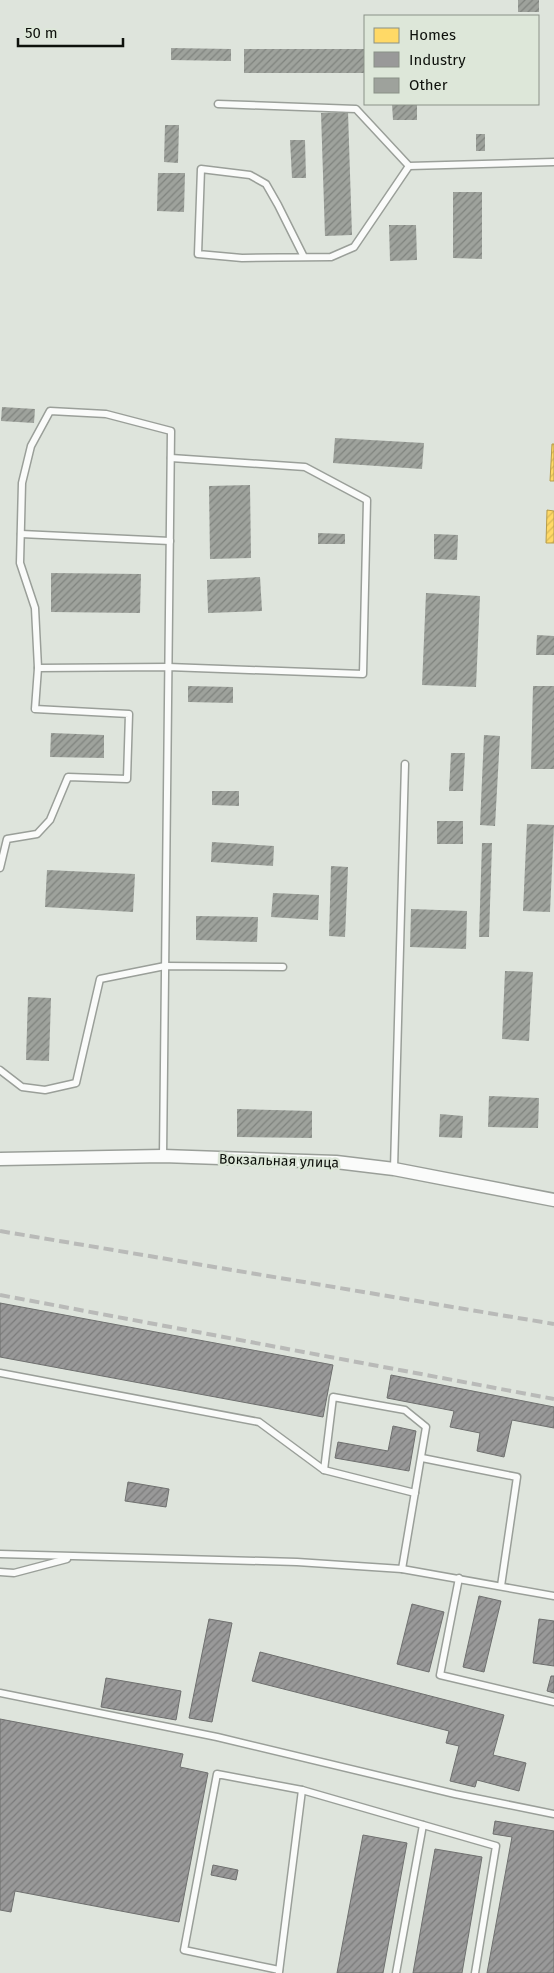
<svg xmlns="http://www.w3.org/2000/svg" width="554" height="1973" font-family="'Fira Sans',sans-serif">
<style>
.homes{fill:url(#homes-hatch);stroke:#b79d4b}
.industry{fill:url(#industry-hatch);stroke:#6f706f}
.building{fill:url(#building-hatch)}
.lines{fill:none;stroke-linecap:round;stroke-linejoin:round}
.lane-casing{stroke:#9a9f99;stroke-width:9}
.street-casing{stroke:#9a9f99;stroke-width:15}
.lane{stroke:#fafbfa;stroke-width:6}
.street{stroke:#fafbfa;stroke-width:12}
.rail{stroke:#b9bab8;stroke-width:4;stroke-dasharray:10 5;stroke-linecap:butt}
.labels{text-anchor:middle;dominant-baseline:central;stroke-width:5;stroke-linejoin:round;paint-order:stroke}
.street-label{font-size:14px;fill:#0e110c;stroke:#dde7d9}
</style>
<defs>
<pattern id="homes-hatch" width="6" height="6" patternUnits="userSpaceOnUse" patternTransform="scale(1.25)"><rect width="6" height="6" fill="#ffd966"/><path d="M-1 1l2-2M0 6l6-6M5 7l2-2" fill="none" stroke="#d9b957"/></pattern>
<pattern id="industry-hatch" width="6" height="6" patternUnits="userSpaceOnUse" patternTransform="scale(1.25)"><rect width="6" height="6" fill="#999"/><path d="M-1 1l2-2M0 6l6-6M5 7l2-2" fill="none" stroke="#7b7b7b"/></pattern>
<pattern id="building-hatch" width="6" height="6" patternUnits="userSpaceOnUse" patternTransform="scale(1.25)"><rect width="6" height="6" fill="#9ea29c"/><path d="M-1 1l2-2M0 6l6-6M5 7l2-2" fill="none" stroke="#7f837e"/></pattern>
</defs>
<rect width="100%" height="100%" fill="#dee4dc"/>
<g class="homes">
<polygon points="552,444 554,444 554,481 550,481"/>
<polygon points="547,510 554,511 554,543 546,543"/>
</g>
<g class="industry">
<polygon points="0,1303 333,1365 323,1417 0,1357"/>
<polygon points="391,1375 554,1407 554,1428 512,1420 504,1457 477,1451 480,1433 450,1427 454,1411 387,1398"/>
<polygon points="393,1426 416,1431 409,1471 335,1458 338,1442 388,1451"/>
<polygon points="128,1482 169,1489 166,1507 125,1501"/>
<polygon points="479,1596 501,1601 484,1672 463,1667"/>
<polygon points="412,1604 444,1612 429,1672 397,1664"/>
<polygon points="209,1619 232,1623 212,1722 189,1718"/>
<polygon points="539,1619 554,1621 554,1666 533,1663"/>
<polygon points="260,1652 504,1715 493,1755 526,1763 519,1791 477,1780 475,1787 450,1781 459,1746 446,1743 449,1731 252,1681"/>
<polygon points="551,1676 554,1676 554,1693 547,1691"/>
<polygon points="106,1678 181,1691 176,1720 101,1707"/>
<polygon points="0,1719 183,1754 180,1767 208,1773 179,1922 15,1891 11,1912 0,1910"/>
<polygon points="495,1821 554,1831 554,1973 487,1973 512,1837 493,1834"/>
<polygon points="363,1835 407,1843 383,1973 337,1973"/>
<polygon points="435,1849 482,1857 462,1973 413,1973"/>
<polygon points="213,1865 238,1870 236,1880 211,1875"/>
</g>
<g class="building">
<rect x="518" y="0" width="21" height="12"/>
<polygon points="171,48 231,49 231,61 171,60"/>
<rect x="244" y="49" width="121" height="24"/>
<polygon points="392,104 417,104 417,120 393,120"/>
<polygon points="348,112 352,235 325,236 321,113"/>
<polygon points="165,125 179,125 178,163 164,162"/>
<rect x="476" y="134" width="9" height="17"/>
<polygon points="290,140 305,140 306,178 292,178"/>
<polygon points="158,173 185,173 184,212 157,211"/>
<polygon points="453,192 482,192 482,259 453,258"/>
<polygon points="389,225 416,225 417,260 390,261"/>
<polygon points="2,407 35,409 34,423 1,421"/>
<polygon points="335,438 424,443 422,469 333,463"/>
<polygon points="250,485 251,558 210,559 209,486"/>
<polygon points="318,533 345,534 345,544 318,544"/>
<polygon points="434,534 458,535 457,560 434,559"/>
<polygon points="51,573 141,574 140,613 51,612"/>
<polygon points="260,577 262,611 208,613 207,580"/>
<polygon points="426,593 480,596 476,687 422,685"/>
<polygon points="537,635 554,636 554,655 536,655"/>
<polygon points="188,686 233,687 233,703 188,702"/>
<polygon points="533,686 554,686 554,769 531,769"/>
<polygon points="51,733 104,735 104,758 50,757"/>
<polygon points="484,735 500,736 495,826 480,825"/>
<polygon points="451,753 465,753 463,791 449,791"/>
<polygon points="212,791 239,791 239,806 212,805"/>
<rect x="437" y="821" width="26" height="23"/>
<polygon points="527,824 554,825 550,912 523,911"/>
<polygon points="212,842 274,846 273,866 211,862"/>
<polygon points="482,843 492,843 489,937 479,937"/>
<polygon points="331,866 348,867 345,937 329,936"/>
<polygon points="47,870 135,874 133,912 45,907"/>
<polygon points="273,893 319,895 318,920 271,917"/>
<polygon points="411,909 467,911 466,949 410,947"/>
<polygon points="196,916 258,917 257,942 196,940"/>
<polygon points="505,971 533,972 529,1041 502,1039"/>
<polygon points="28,997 51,998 49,1061 26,1060"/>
<polygon points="489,1096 539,1098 538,1128 488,1127"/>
<polygon points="237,1109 312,1111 312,1138 237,1137"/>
<polygon points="440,1114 463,1116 462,1138 439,1137"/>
</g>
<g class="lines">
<g class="lane-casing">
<g id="lane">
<polyline points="218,104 356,109 409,166 554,162"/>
<polyline points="304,257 278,205 266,184 250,175 201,169 198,254 242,258 331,257 354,247 409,166"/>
<polyline points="21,534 170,541"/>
<polyline points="38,668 35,608 20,563 22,483 31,446 50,411 106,414 171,431 163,1156"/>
<polyline points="0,868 7,839 37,834 50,820 68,777 127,779 129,714 35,709 38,668 168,667 363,674 367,500 305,467 171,458"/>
<polyline points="0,1070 22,1087 45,1090 76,1083 100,979 165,966 283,967"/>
<polyline points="394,1169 405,764"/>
<polyline points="0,1373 259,1422 324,1470 415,1493"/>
<polyline points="422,1458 517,1477 501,1586"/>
<polyline points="324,1470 333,1397 405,1410 426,1427 402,1569"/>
<polyline points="0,1554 297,1562 402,1569 554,1596"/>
<polyline points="0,1572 14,1573 67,1559"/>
<polyline points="459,1578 440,1675 554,1702"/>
<polyline points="0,1693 217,1737 455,1794 554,1814"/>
<polyline points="279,1970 184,1950 217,1774 302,1790 496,1846 475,1973"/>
<polyline points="279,1972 302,1790"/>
<polyline points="396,1973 423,1825"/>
</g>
</g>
<g class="street-casing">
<polyline id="street" points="0,1159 163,1156 336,1162 394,1169 554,1200"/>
</g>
<use href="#lane" class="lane"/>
<use href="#street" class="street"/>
<g class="rail">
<polyline points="0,1231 554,1324"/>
<polyline points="0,1295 554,1399"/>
</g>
</g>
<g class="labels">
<g class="street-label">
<text transform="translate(279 1161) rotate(2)">Вокзальная улица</text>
</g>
</g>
<rect x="364" y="15" width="175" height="90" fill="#dde7d9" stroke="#8a9187"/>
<rect x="374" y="28" width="25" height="15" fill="#ffd966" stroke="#8a9187"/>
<text x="409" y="40" font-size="15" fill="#0e110c">Homes</text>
<rect x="374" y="52" width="25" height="15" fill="#999999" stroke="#8a9187"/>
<text x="409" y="65" font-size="15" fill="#0e110c">Industry</text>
<rect x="374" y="78" width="25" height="15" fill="#9ea29c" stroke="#8a9187"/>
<text x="409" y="90" font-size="15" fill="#0e110c">Other</text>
<path d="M18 38v8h105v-8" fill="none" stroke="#0e110c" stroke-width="2.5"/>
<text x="25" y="38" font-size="15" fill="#0e110c" stroke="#dde7d9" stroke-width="4" paint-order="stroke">50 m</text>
</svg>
